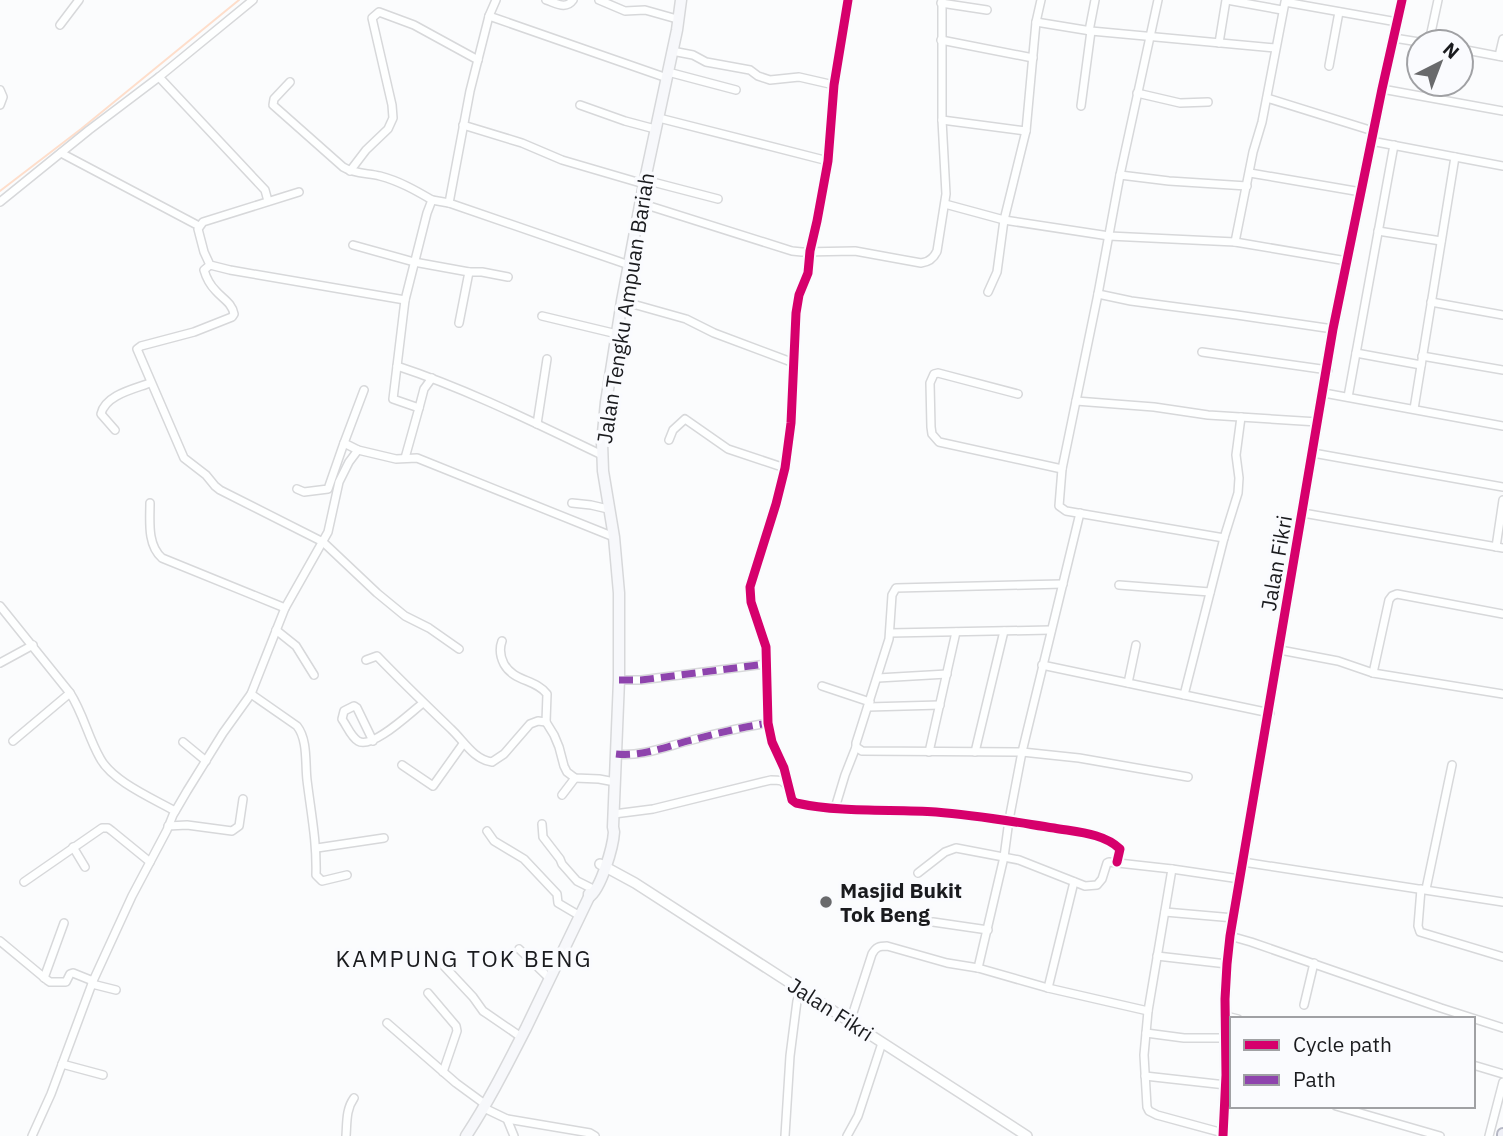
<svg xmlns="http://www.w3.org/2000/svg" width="1503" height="1136" font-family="'IBM Plex Sans',sans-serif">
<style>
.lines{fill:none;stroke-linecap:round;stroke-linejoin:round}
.stream{stroke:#fedecb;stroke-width:2}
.minor-casing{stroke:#d7d8da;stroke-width:10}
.tertiary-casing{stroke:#d7d8da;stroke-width:12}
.secondary-casing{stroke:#d7d8da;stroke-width:13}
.primary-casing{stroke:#b6b8c5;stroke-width:14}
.minor{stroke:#feffff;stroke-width:7}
.tertiary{stroke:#feffff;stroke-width:9}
.secondary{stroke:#f7f8fb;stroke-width:10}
.primary{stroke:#eff0f7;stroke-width:10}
.quiet{stroke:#8e44ad;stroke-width:7;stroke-dasharray:14 7;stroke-linecap:butt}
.cycleway-casing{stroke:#fafbfe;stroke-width:13}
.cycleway{stroke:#d6006c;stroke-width:9}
.poi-dot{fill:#696a6c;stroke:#fafbfe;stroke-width:2.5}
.labels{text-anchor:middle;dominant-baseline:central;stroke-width:7;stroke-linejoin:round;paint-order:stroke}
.street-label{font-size:21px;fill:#1a1b1e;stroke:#fafbfe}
.poi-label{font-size:21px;font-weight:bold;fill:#1a1b1e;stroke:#fafbfe;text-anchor:start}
.neighbourhood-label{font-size:23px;letter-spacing:2px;fill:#1a1b1e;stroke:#fafbfe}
</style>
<rect width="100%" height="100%" fill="#fbfcfd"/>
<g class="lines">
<polyline class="stream" points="0,191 81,129 239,0"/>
<g class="minor-casing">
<g id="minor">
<polyline points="496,0 489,16 667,78"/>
<path d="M546 0C556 3 566 10 573 0"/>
<polyline points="599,0 625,11 645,10 677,19"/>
<path d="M848 0 834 85 828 161 817 221 810 251 808 273 799 295 796 313 791 423 785 468 776 504 750 587 751 602 766 647 768 723 772 742 784 768 792 800 796 803C842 813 890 809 936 812 976 815 1015 822 1054 828 1076 832 1104 833 1120 849L1117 862"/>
<polyline points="1158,0 1120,175 1098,294 1062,469 1059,506 1066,511 1224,538"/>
<polyline points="1227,0 1282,10"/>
<polyline points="941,3 987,10"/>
<polyline points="1036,22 1091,31 1275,48"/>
<polyline points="60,25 79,0"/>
<polyline points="1089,31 1095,0"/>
<polyline points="1394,38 1419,42"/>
<polyline points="941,40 1033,58"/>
<polyline points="1429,42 1438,0"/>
<polyline points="1219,43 1226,0"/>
<polyline points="1461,49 1503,57"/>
<polyline points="672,51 693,55 706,62 750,70 758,76 770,80 799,77 834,85"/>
<polyline points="1499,56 1503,39"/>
<polyline points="1329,66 1339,12"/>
<polyline points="668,72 736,90"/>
<polyline points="159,77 265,190 268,201"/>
<path d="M290 82 274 99 273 105 343 167C354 174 368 173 380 176 399 181 415 190 432 200"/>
<polyline points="1382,89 1503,111"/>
<polyline points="0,90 3,97 0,105"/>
<polyline points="1137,93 1180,103 1208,102"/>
<polyline points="1267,98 1373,131"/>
<polyline points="580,105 625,121 655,129"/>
<polyline points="1081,106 1091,31"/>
<polyline points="659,118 828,161"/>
<polyline points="942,120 1026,131"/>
<polyline points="463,125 522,143 562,160 644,184"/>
<polyline points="1371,141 1503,166"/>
<polyline points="61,153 199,226"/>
<polyline points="350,171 366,150 388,129 393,118 392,105 372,18 379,12 414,25 478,60"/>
<polyline points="1250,173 1361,192"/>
<polyline points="1120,175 1169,181 1247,186"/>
<polyline points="645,180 718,199"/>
<polyline points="299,192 203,222 198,229 204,252 210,265 230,270 405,300"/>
<polyline points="0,202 89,130 159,77 253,0"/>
<polyline points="449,203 470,91 489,16"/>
<path d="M640 203 792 251 802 252 855 251 921 263C929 262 934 258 937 251L946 194 942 120V0"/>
<polyline points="945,204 1004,220 1109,236 1235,242 1347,261"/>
<polyline points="1378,231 1441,241"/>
<polyline points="1235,242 1253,152 1262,122 1285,2 1397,22"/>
<polyline points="353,245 414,262 469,272 459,323"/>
<path d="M210 265 204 270C206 277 210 285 216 291 223 299 232 303 234 314L232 317 194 332 141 346 137 349 184 458 206 475 215 486 220 490 323 542 377 593 405 616 429 628 459 649"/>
<polyline points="469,272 482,272 508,277"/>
<polyline points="988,292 997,272 1004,220 1026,131 1036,22 1041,0"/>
<polyline points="1098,294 1131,301 1237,315 1333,329"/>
<polyline points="622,301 686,319 714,333 794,363"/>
<polyline points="1431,302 1503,315"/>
<polyline points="542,316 617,334"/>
<polyline points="1202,352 1328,370"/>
<polyline points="1356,353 1421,365"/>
<polyline points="1422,356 1503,370"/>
<path d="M397 366C467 389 535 423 602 455"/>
<polyline points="364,390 344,443 358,450 396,459 417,458 614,537"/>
<polyline points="1324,393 1503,426"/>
<polyline points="1018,394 938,373 934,374 930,383 931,427 932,434 939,442 1062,469"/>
<polyline points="1348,397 1394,145"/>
<polyline points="1076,401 1154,407 1208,415 1318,422"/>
<polyline points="419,408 424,389 432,378"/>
<polyline points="1414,409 1455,157"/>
<polyline points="537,424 547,359"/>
<path d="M115 430 101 414C105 395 134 389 150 383"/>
<polyline points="669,440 673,430 685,419 728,449 785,468"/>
<polyline points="1313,453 1503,487"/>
<polyline points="405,458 419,408 393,399 405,300 427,213 432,200 449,203 629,265"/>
<polyline points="297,489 304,492 328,489 344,443"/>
<path d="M150 503C150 521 147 545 162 558L285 608"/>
<polyline points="572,503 591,505 608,509"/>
<polyline points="1303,513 1503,548"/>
<polyline points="1496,547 1503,500"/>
<polyline points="1063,584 896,588 892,595 889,639 856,743 856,747 862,751 1022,752 1079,758 1188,777"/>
<polyline points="1119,585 1210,592"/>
<path d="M0 606 70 693C83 713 88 737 100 758 112 781 152 798 175 811"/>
<polyline points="276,630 296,646 314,675"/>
<polyline points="890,633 1051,630"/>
<path d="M502 641C499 649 500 656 504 664 514 682 536 679 547 694L546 722 554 735 559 747 564 766 567 772 575 778 599 779 615 782"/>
<polyline points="1280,650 1338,661 1373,673 1503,694"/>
<path d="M366 660 377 656C401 681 426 705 451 729 463 740 474 760 492 762L504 754 530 724 538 721 546 722"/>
<polyline points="0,663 33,645"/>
<polyline points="1042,665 1270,713"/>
<polyline points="1373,673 1389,600 1392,596 1397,594 1503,614"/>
<polyline points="878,678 947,674"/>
<polyline points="619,680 641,680 766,664"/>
<polyline points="1128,683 1136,645"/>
<polyline points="822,686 870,702"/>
<path d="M251 694 297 726C308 740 305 763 307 780 311 813 317 842 316 875L322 881 347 875"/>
<polyline points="1184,695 1224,538 1238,493 1239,478 1236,455 1241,417"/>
<polyline points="868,707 940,705"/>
<polyline points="13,741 70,693"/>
<path d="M373 741 357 708 354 706 344 711 342 719C347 726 351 737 358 741 372 750 411 712 423 703"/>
<polyline points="183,742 206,761"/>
<polyline points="929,752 956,632"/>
<polyline points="975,752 1004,631"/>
<path d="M616 754C642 757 667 746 692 740 718 733 743 727 768 723"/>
<polyline points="402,765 433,786 463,744"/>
<polyline points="562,795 575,778"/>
<polyline points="835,808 845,775 856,747"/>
<path d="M614 814 653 809 771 780C780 780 783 780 788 787"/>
<polyline points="542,824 543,837 560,859 562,864 577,881 591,888"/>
<polyline points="168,826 187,825 232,831 239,826 243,799"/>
<polyline points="487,831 494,841 524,859 557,894 558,903 580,916"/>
<polyline points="73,847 85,867"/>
<polyline points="317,848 384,838"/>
<polyline points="1243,862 1503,902"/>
<polyline points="1172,869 1148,1011 1144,1055 1147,1107 1149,1111 1157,1115 1223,1133"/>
<polyline points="918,873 945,852 956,848 1019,860 1085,886 1097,885 1102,879 1107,863 1109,862 1172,869 1240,879"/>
<polyline points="24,882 102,828 108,828 112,831 150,862"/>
<polyline points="1421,889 1418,926 1420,932 1503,957"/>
<polyline points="1426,889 1452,765"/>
<polyline points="1165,912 1234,918"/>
<polyline points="933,922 988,930"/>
<polyline points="1230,936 1251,942 1441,1008 1503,1028"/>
<polyline points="0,941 47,980 50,982 66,982 70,974 73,973 93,981"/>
<polyline points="519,949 550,979"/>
<polyline points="1157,956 1227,964"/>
<polyline points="444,966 473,997 483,1011 521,1037"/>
<polyline points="978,968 1004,857 1009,820 1022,752 1080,513"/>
<polyline points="44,978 64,923"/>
<polyline points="92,984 116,990"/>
<polyline points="1048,988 1074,882"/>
<polyline points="428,993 456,1026 457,1031 443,1072"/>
<polyline points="1304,1005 1314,963"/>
<polyline points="1226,1016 1238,1019"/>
<path d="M850 1022 872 954C876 947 879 946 887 946L947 963 978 968 1048 988 1148 1011"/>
<polyline points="387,1023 456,1083 486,1105"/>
<polyline points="1146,1033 1184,1038 1225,1038"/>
<polyline points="62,1064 103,1075"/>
<polyline points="1473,1065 1503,1074"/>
<polyline points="1145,1076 1226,1085"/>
<polyline points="1336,1106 1440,1136"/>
<polyline points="484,1108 507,1119 514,1136"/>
<polyline points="507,1119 590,1133 595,1136"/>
<polyline points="32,1136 51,1094 93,981 132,896 167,830 173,815 187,791 223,733 251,694 285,608 328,532 339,482 349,462 358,450"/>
<path d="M346 1136C347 1122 346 1109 354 1098"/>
<polyline points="785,1136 790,1056 797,1001 801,989"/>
<polyline points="847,1136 858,1116 882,1043"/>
<polyline points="1489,1136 1503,1082"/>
</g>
</g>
<g class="tertiary-casing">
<g id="tertiary">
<polyline points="600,864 635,883 1027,1136"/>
<polyline points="1223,1136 1226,1075 1225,999 1227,964 1230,936 1333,329 1382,89 1402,0"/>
</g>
</g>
<g class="secondary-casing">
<g id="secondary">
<path d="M589 897C601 889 613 847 614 832L613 827 619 680V593L614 537 603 471 602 443 606 402 622 301 644 184 677 30 681 0"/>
<path d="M466 1136C489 1101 507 1065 526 1028 547 984 568 941 589 897V894"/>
</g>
</g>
<g class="primary-casing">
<polyline id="primary" points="1503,1136 1503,1134"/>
</g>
<use href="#minor" class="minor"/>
<use href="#tertiary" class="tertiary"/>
<use href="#secondary" class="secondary"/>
<use href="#primary" class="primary"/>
<g class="quiet">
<polyline points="619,680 641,680 766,664"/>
<path d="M616 754C642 757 667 746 692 740 718 733 743 727 768 723"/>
</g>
<g class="cycleway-casing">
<g id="cycleway">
<path d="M848 0 834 85 828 161 817 221 810 251 808 273 799 295 796 313 791 423 785 468 776 504 750 587 751 602 766 647 768 723 772 742 784 768 792 800 796 803C842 813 890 809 936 812 976 815 1015 822 1054 828 1076 832 1104 833 1120 849L1117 862"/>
<polyline points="1223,1136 1226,1075 1225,999 1227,964 1230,936 1333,329 1382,89 1402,0"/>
</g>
</g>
<use href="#cycleway" class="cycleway"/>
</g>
<circle class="poi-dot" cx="826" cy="902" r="7"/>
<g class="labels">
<g class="street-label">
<text transform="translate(625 308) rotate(-81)">Jalan Tengku Ampuan Bariah</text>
<text transform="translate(1276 563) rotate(-80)">Jalan Fikri</text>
<text transform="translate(831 1009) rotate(33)">Jalan Fikri</text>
</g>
<g class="poi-label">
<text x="840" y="890">Masjid Bukit<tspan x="840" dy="24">Tok Beng</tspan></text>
</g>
<g class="neighbourhood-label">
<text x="464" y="958">KAMPUNG TOK BENG</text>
</g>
</g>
<rect x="1230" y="1017" width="245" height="91" fill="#fafbfe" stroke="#a0a1a4" stroke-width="2"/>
<rect x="1244" y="1040" width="35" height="10" fill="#d6006c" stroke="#a0a1a4" stroke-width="2"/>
<text x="1293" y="1052" font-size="21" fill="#1a1b1e">Cycle path</text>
<rect x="1244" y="1075" width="35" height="10" fill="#8e44ad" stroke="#a0a1a4" stroke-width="2"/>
<text x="1293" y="1087" font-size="21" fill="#1a1b1e">Path</text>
<g transform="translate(1440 63) rotate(42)"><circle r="33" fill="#fafbfe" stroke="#a0a1a4" stroke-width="2"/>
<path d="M0-5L12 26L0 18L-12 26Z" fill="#696a6c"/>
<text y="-10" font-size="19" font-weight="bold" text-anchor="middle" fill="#1a1b1e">N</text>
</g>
</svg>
